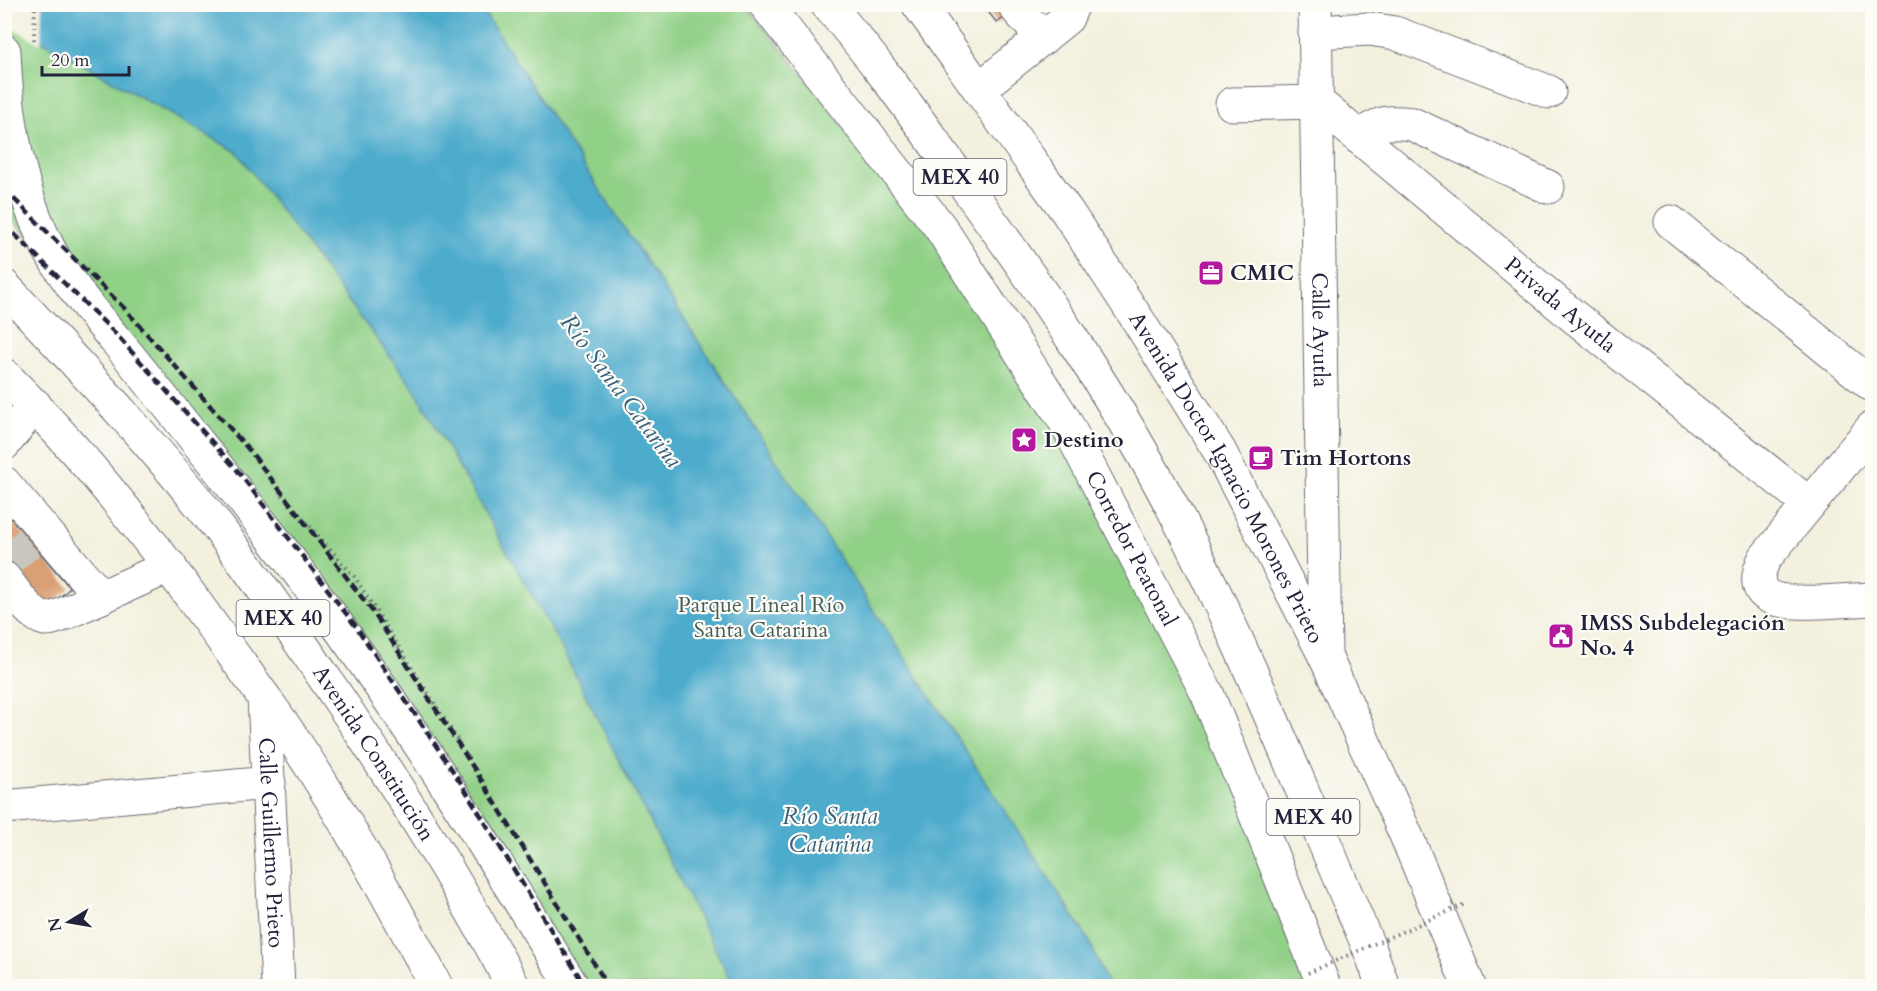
<svg xmlns="http://www.w3.org/2000/svg" width="1877" height="991" font-family="Cardo,serif">
<style>
.green{fill:#91d087;stroke:#5a7961;stroke-width:1.5}
.water{fill:#4eabcc;stroke:#386684;stroke-width:1.5}
.pier{fill:#f3f0de}
.building{fill:#d99f75}
.lines{fill:none;stroke-linecap:round;stroke-linejoin:round}
.minor-tunnel{stroke:#c9c7bd;stroke-width:33;stroke-dasharray:33 16;stroke-linecap:butt}
.minor-casing{stroke:#6b6a74;stroke-width:35}
.major-casing{stroke:#6b6a74;stroke-width:35}
.highway-casing{stroke:#6b6a74;stroke-width:35}
.path{stroke:#6b6a74;stroke-width:4;stroke-dasharray:1.5 4.5;stroke-linecap:butt}
.minor{stroke:#fff;stroke-width:33}
.major{stroke:#fff;stroke-width:33}
.highway{stroke:#fff;stroke-width:33}
.rail{stroke:#22223b;stroke-width:4.5;stroke-dasharray:9 4.5;stroke-linecap:butt}
.path-bridge{stroke:#6b6a74;stroke-width:4;stroke-dasharray:1.5 4.5;stroke-linecap:butt}
.labels{text-anchor:middle;dominant-baseline:central;stroke-width:4.5;stroke-linejoin:round;paint-order:stroke}
.shield{fill:#fdfcf7;stroke:#646373;stroke-width:1.5}
.shield-label{font-size:21px;font-weight:bold;fill:#22223b}
.poi-label{font-size:22px;font-weight:bold;fill:#22223b;stroke:#fdfcf7;text-anchor:start}
.street-label{font-size:22px;fill:#22223b;stroke:#fdfcf7}
.park-label{font-size:22px;fill:#495f56;stroke:#fdfcf7}
.water-label{font-size:24px;font-style:italic;fill:#36607c;stroke:#fdfcf7}
</style>
<rect width="100%" height="100%" fill="#fdfcf7"/>
<filter id="ink" filterUnits="userSpaceOnUse"><feTurbulence type="fractalNoise" baseFrequency=".0167" numOctaves="2"/><feDisplacementMap in="SourceGraphic" scale="12" xChannelSelector="R" yChannelSelector="G"/><feConvolveMatrix kernelMatrix="1 2 1 2 8 2 1 2 1" color-interpolation-filters="sRGB"/></filter>
<filter id="wash" filterUnits="userSpaceOnUse"><feTurbulence type="fractalNoise" baseFrequency=".008" numOctaves="4" result="noise"/><feDisplacementMap in="SourceGraphic" scale="24" xChannelSelector="R" yChannelSelector="G"/><feGaussianBlur stdDeviation="1.35" result="paint"/><feColorMatrix in="noise" values="0 0 0 0 0 0 0 0 0 0 0 0 0 0 0 0 0 1.4 0 .05"/><feComposite in="paint" operator="in"/></filter>
<g filter="url(#wash)">
<rect width="100%" height="100%" fill="#f3f0de"/>
<polygon class="green" points="4,5 746,5 932,235 1064,432 1195,675 1319,986 559,986 490,856 112,327 5,212"/>
<polygon class="water" points="5,4 479,5 1089,940 1108,986 734,986 560,645 415,390 237,152 5,20"/>
<polygon class="pier" points="5,4 42,5 41,44 4,23"/>
<g id="blocks">
<g class="building">
<polygon points="982,4 1021,4 997,23"/>
<polygon points="4,510 70,588 44,611 4,564"/>
</g>
</g>
</g>
<g filter="url(#ink)">
<use href="#blocks" fill-opacity="0" stroke="#6b6a74" stroke-width="1.5"/>
<g class="lines">
<polyline class="minor-tunnel" points="4,563 31,541"/>
<g class="minor-casing">
<g id="minor">
<path id="s1" d="M765 4 940 227 1065 421 1207 693 1324 986"/>
<polyline points="1016,8 1043,38"/>
<polyline points="1315,32 1370,29 1395,33 1549,92"/>
<polyline points="979,89 1067,18 1073,4"/>
<path id="s2" d="M1232 104 1317 102 1573 316 1809 504"/>
<path d="M1358 137C1380 122 1386 121 1412 124L1548 187"/>
<polyline points="1671,222 1872,385"/>
<path d="M1872 428 1765 558C1741 605 1790 603 1821 602 1838 601 1855 600 1872 599"/>
<polyline points="4,444 35,405"/>
<polyline points="4,483 101,597"/>
<path d="M4 578C13 589 30 616 45 619 49 619 54 618 59 616L170 566"/>
<path id="s3" d="M264 697 278 986"/>
<polyline points="4,807 269,783"/>
</g>
</g>
<g class="major-casing">
<g id="major">
<path id="s4" d="M1315 4 1325 656"/>
</g>
</g>
<g class="highway-casing">
<g id="highway">
<path d="M827 4C877 61 920 123 964 184 1043 292 1119 403 1180 522 1251 661 1308 806 1370 950L1383 986"/>
<path id="s5" d="M918 4 1068 213 1138 320 1220 452 1325 656 1406 835 1469 986"/>
<path d="M4 51C6 118 19 191 50 251 75 296 112 334 144 375 201 446 258 517 312 590 406 717 490 852 572 986"/>
<path id="s6" d="M4 286C77 364 152 442 217 526 257 579 295 634 332 689 397 785 459 884 513 986"/>
<path d="M4 375C82 452 150 538 213 627 249 676 285 725 317 776 360 845 399 915 436 986"/>
</g>
</g>
<g class="path">
<polyline points="34,40 35,4"/>
<polyline points="282,495 354,576 460,744"/>
</g>
<use href="#minor" class="minor"/>
<use href="#major" class="major"/>
<use href="#highway" class="highway"/>
<g class="rail">
<polyline points="4,189 124,308 250,451 373,612 477,773 608,986"/>
<polyline points="4,224 114,332 237,470 357,628 461,783 585,986"/>
</g>
<polyline class="path-bridge" points="1308,973 1465,904"/>
</g>
</g>
<defs>
<g id="office-square" transform="scale(1.35)"><rect x="-9" y="-9" width="18" height="18" rx="4" fill="#b5179e" stroke="#fdfcf7"/><path d="M-6-3h4V-5.5h4V-3h4V5H-6ZM-1-4.5V-3h2v-1.5ZM-6 0V1H6V0Z" fill="#fff"/></g>
<g id="sight-square" transform="scale(1.35)"><rect x="-9" y="-9" width="18" height="18" rx="4" fill="#b5179e" stroke="#fdfcf7"/><path d="M0-6L1.8-2.2L6-1.7L2.9 1.2L3.7 5.4L0 3.3L-3.7 5.4L-2.9 1.2L-6-1.7L-1.8-2.2Z" fill="#fff"/></g>
<g id="cafe-square" transform="scale(1.35)"><rect x="-9" y="-9" width="18" height="18" rx="4" fill="#b5179e" stroke="#fdfcf7"/><path d="M-5.5-4.5H6V0H3Q3 3.5 0 3.5H-2.5Q-5.5 3.5-5.5 0ZM3-3.2v2h1.7v-2ZM-6 4.5H4V6H-6Z" fill="#fff"/></g>
<g id="civic-square" transform="scale(1.35)"><rect x="-9" y="-9" width="18" height="18" rx="4" fill="#b5179e" stroke="#fdfcf7"/><path d="M-.6-6.5H3V-4.5H.6V-3L4-1V1h2V6H-6V1h2V-1L-.6-3ZM-1.2 2.5V6h2.4V2.5Z" fill="#fff"/></g>
</defs>
<g fill-rule="evenodd">
<use href="#office-square" x="1211" y="273"/>
<use href="#sight-square" x="1024" y="440"/>
<use href="#cafe-square" x="1261" y="458"/>
<use href="#civic-square" x="1561" y="636"/>
</g>
<g class="labels">
<g class="shield">
<rect x="913.5" y="159" width="93" height="36" rx="4.5"/>
<rect x="236.5" y="600" width="93" height="36" rx="4.5"/>
<rect x="1266.5" y="799" width="93" height="36" rx="4.5"/>
</g>
<g class="shield-label">
<text x="960" y="177">MEX 40</text>
<text x="283" y="618">MEX 40</text>
<text x="1313" y="817">MEX 40</text>
</g>
<g class="poi-label">
<text x="1230" y="273">CMIC</text>
<text x="1044" y="440">Destino</text>
<text x="1280" y="458">Tim Hortons</text>
<text x="1580" y="623">IMSS Subdelegación<tspan x="1580" dy="25">No. 4</tspan></text>
</g>
<g class="street-label">
<text stroke="none"><textPath href="#s2" startOffset="402">Privada Ayutla</textPath></text>
<text stroke="none"><textPath href="#s4" startOffset="326">Calle Ayutla</textPath></text>
<text stroke="none"><textPath href="#s5" startOffset="566">Avenida Doctor Ignacio Morones Prieto</textPath></text>
<text stroke="none"><textPath href="#s1" startOffset="658">Corredor Peatonal</textPath></text>
<text stroke="none"><textPath href="#s6" startOffset="597">Avenida Constitución</textPath></text>
<text stroke="none"><textPath href="#s3" startOffset="146">Calle Guillermo Prieto</textPath></text>
</g>
<g class="park-label">
<text x="761" y="605">Parque Lineal Río<tspan x="761" dy="25">Santa Catarina</tspan></text>
</g>
<g class="water-label">
<text transform="translate(621 391) rotate(53)">Río Santa Catarina</text>
<text x="830" y="816">Río Santa<tspan x="830" dy="28">Catarina</tspan></text>
</g>
</g>
<rect width="1877" height="991" fill="none" stroke="#fdfcf7" stroke-width="24"/>
<g transform="translate(69 922) rotate(259)" stroke="#fdfcf7" stroke-width="4.5" paint-order="stroke">
<path d="M0-4.5L10 22L0 15L-10 22Z" fill="#22223b"/>
<text y="-9" font-size="16" font-weight="bold" text-anchor="middle" fill="#22223b">N</text>
</g>
<path d="M42 66v9h87v-9" fill="none" stroke="#22223b" stroke-width="3"/>
<text x="51" y="66" font-size="18" fill="#22223b" stroke="#fdfcf7" stroke-width="4.5" paint-order="stroke">20 m</text>
</svg>
